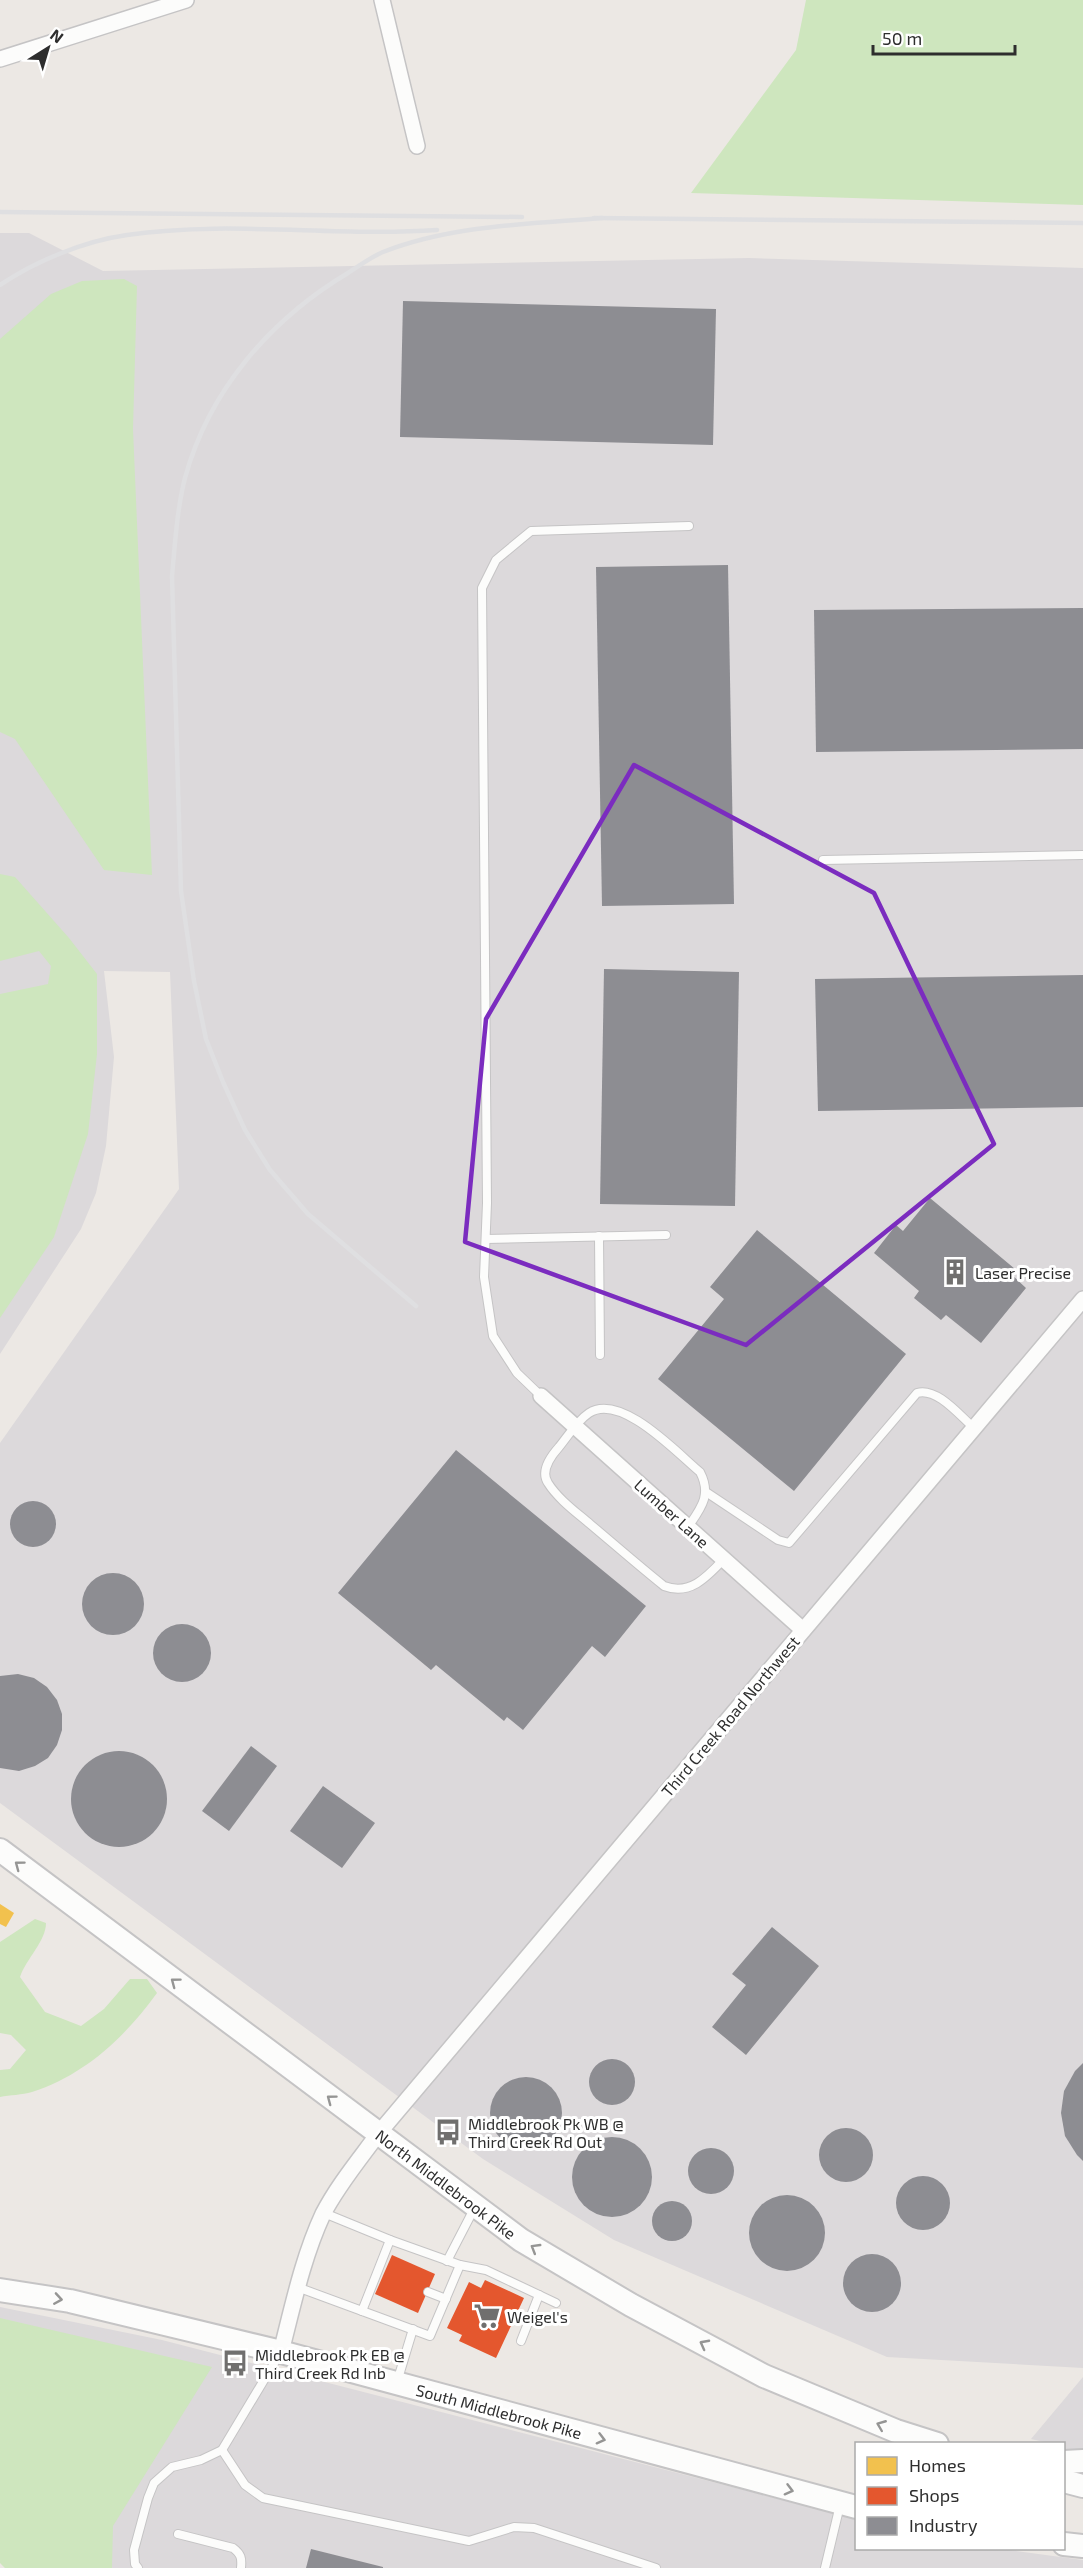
<svg xmlns="http://www.w3.org/2000/svg" width="1083" height="2568" font-family="'Exo 2',sans-serif">
<style>
.industrial{fill:#dcd9db}
.green{fill:#cee6be}
.homes{fill:#f2c14e}
.shops{fill:#e4572e}
.industry{fill:#8d8d92}
.lines{fill:none;stroke-linecap:round;stroke-linejoin:round}
.lane-casing{stroke:#c5c4c5;stroke-width:10}
.street-casing{stroke:#c5c4c5;stroke-width:18}
.secondary-casing{stroke:#c5c4c5;stroke-width:26}
.lane{stroke:#fcfcfb;stroke-width:8}
.street{stroke:#fcfcfb;stroke-width:15}
.secondary{stroke:#fcfcfb;stroke-width:22}
.rail{stroke:#dfdfe1;stroke-width:4.5}
.oneway{stroke:#959594}
.marked{fill:none;stroke:#7b2cbf;stroke-width:4.5;stroke-linejoin:round}
.labels{text-anchor:middle;dominant-baseline:central;stroke-width:6;stroke-linejoin:round;paint-order:stroke}
.poi-label{font-size:16px;fill:#2e2e2e;stroke:#fff;text-anchor:start}
.street-label{font-size:16px;fill:#2e2e2e;stroke:#fff}
</style>
<rect width="100%" height="100%" fill="#ece8e4"/>
<g class="industrial">
<polygon points="0,233 29,233 103,271 749,258 1083,268 1083,2368 887,2357 614,2240 483,2159 0,1803 0,1443 179,1189 170,972 104,971 114,1057 106,1146 96,1193 81,1229 0,1354"/>
<polygon points="0,2307 162,2340 856,2519 856,2548 1001,2549 1083,2560 1083,2568 34,2568 0,2528"/>
<polygon points="1083,2377 1083,2461 1076,2449 1064,2449 1064,2444 1049,2443 1031,2439"/>
</g>
<g class="green">
<polygon points="806,0 1083,0 1083,205 691,193 796,50"/>
<polygon points="124,279 137,286 133,429 152,875 104,870 15,739 0,732 0,339 51,294 82,281"/>
<polygon points="0,874 15,877 69,938 97,974 97,1054 88,1134 54,1237 0,1318 0,994 48,984 51,966 39,951 0,961"/>
<path d="M35 1919 46 1923C46 1941 26 1959 20 1977L45 2012 81 2026 104 2009 130 1979H147L157 1993C125 2037 85 2075 32 2092 22 2095 10 2095 0 2097V2070L10 2069 26 2050 11 2035 0 2033V1942Z"/>
<polygon points="0,2318 212,2367 113,2526 112,2568 5,2568 0,2563"/>
</g>
<polygon class="homes" points="0,1904 14,1913 6,1927 0,1924"/>
<g class="shops">
<polygon points="392,2255 435,2274 418,2313 375,2294"/>
<polygon points="485,2280 524,2298 496,2358 459,2341 462,2335 447,2328 469,2282 481,2288"/>
</g>
<g class="industry">
<polygon points="403,301 716,309 713,445 400,437"/>
<polygon points="728,565 734,904 602,906 596,567"/>
<polygon points="1083,608 1083,749 816,752 814,610"/>
<polygon points="604,969 739,972 735,1206 600,1204"/>
<polygon points="1083,975 1083,1107 818,1111 815,979"/>
<polygon points="930,1198 1015,1269 1011,1274 1026,1288 981,1343 946,1315 941,1320 914,1298 919,1291 874,1253 896,1225 903,1231"/>
<polygon points="757,1230 906,1354 794,1491 658,1379 724,1299 710,1287"/>
<polygon points="456,1450 646,1606 605,1657 592,1646 523,1730 507,1717 504,1721 436,1665 431,1670 338,1593"/>
<circle cx="33" cy="1524" r="23"/>
<circle cx="113" cy="1604" r="31"/>
<circle cx="182" cy="1653" r="29"/>
<polygon points="18,1674 34,1678 47,1687 57,1700 62,1714 62,1730 57,1745 48,1758 35,1766 19,1771 0,1768 0,1676"/>
<polygon points="251,1746 277,1766 229,1831 202,1811"/>
<circle cx="119" cy="1799" r="48"/>
<polygon points="323,1786 375,1823 342,1868 290,1831"/>
<polygon points="772,1927 819,1966 746,2055 712,2027 746,1985 732,1974"/>
<circle cx="612" cy="2082" r="23"/>
<polygon points="1083,2063 1083,2161 1077,2155 1065,2136 1061,2113 1064,2091 1075,2071"/>
<circle cx="526" cy="2113" r="36"/>
<circle cx="846" cy="2155" r="27"/>
<circle cx="612" cy="2177" r="40"/>
<circle cx="711" cy="2171" r="23"/>
<circle cx="923" cy="2203" r="27"/>
<circle cx="787" cy="2233" r="38"/>
<circle cx="672" cy="2221" r="20"/>
<circle cx="872" cy="2283" r="29"/>
<polygon points="311,2549 383,2567 383,2568 306,2568"/>
</g>
<g class="lines">
<g class="lane-casing">
<g id="lane">
<polyline points="823,860 1083,855"/>
<polyline points="599,1236 600,1355"/>
<polyline points="486,1239 666,1235"/>
<polyline points="541,1396 517,1373 493,1336 484,1277 487,1203 482,588 496,560 531,531 689,526"/>
<path d="M706 1492 778 1540 789 1543 917 1393C937 1387 960 1416 974 1428"/>
<path d="M688 1527C701 1508 712 1495 700 1472 678 1454 621 1392 589 1413 577 1421 568 1436 559 1447 551 1456 540 1471 548 1483 558 1499 576 1512 590 1524 615 1545 639 1566 664 1586 690 1596 707 1577 724 1559"/>
<polyline points="447,2261 475,2207"/>
<polyline points="460,2265 486,2270 556,2303"/>
<polyline points="297,2287 430,2336 460,2265 390,2240 324,2213"/>
<polyline points="428,2292 446,2299"/>
<polyline points="362,2311 390,2240"/>
<polyline points="521,2341 539,2295"/>
<polyline points="397,2382 413,2329"/>
<polyline points="222,2450 245,2485 263,2498 469,2541 514,2527 534,2528 656,2568"/>
<path d="M178 2534 233 2548C241 2554 242 2558 241 2568"/>
<polyline points="138,2568 135,2564 134,2550 148,2498 154,2483 172,2467 201,2460 222,2450 279,2355"/>
<polyline points="825,2568 840,2505"/>
</g>
</g>
<g class="street-casing">
<g id="street">
<polyline points="382,0 417,146"/>
<polyline points="0,59 186,0"/>
<polyline points="541,1396 803,1630"/>
<path d="M281 2352C293 2305 303 2257 323 2214 338 2185 359 2160 378 2134L1083 1299"/>
</g>
</g>
<g class="secondary-casing">
<g id="secondary">
<polyline points="0,1850 521,2240 631,2305 764,2376 896,2431 937,2444"/>
<polyline points="0,2290 70,2301 281,2352 856,2507"/>
<polyline points="1064,2462 1083,2461"/>
<polyline points="1064,2481 1083,2486"/>
<polyline points="1064,2544 1083,2546"/>
</g>
</g>
<use href="#lane" class="lane"/>
<use href="#street" class="street"/>
<use href="#secondary" class="secondary"/>
<g class="rail">
<polyline points="0,212 522,217"/>
<polyline points="594,218 1083,223"/>
<path d="M0 285C36 261 84 241 127 235 229 220 334 237 437 230"/>
<path d="M416 1306 308 1214 270 1170 245 1130 223 1082 206 1039 194 981 181 891 172 576C175 544 177 509 185 478 209 390 271 319 348 273 359 266 371 257 383 252 452 225 529 224 602 218"/>
</g>
</g>
<defs><path id="oneway-chevron" d="M-2-3.5L2.5 0L-2 3.5" fill="none" stroke-width="1.6" stroke-linecap="round" stroke-linejoin="round" transform="scale(1.5)"/></defs>
<g class="oneway">
<use href="#oneway-chevron" transform="translate(19 1865) rotate(-143)"/>
<use href="#oneway-chevron" transform="translate(175 1982) rotate(-143)"/>
<use href="#oneway-chevron" transform="translate(331 2099) rotate(-143)"/>
<use href="#oneway-chevron" transform="translate(535 2248) rotate(-149)"/>
<use href="#oneway-chevron" transform="translate(58 2299) rotate(9)"/>
<use href="#oneway-chevron" transform="translate(704 2344) rotate(-152)"/>
<use href="#oneway-chevron" transform="translate(881 2425) rotate(-158)"/>
<use href="#oneway-chevron" transform="translate(601 2439) rotate(15)"/>
<use href="#oneway-chevron" transform="translate(789 2490) rotate(15)"/>
</g>
<path class="marked" d="M634 765 874 893 994 1144 746 1345 465 1242 486 1019Z"/>
<defs>
<g id="building-bare" transform="scale(2.07)"><path d="M-4-6H4V6H1V3H-1V6H-4ZM-2.5-4.3h1.7v1.8h-1.7ZM.8-4.3h1.7v1.8H.8ZM-2.5-1h1.7V.8h-1.7ZM.8-1h1.7V.8H.8Z" fill="#706f6e" stroke="#fff" stroke-width="2.5" paint-order="stroke"/></g>
<g id="bus-bare" transform="scale(2.07)"><path d="M-5-6H5V4H4V6H2V4H-2V6H-4V4H-5ZM-3.5-4V0h7V-4ZM-3.5 1.2v1.5H-2V1.2ZM2 1.2v1.5H3.5V1.2Z" fill="#706f6e" stroke="#fff" stroke-width="2.5" paint-order="stroke"/></g>
<g id="supermarket-bare" transform="scale(2.07)"><path d="M-6-5.5h2.5l.6 2H6L4.5 2H-2.5L-4.4-4H-6ZM-1.5 3.2a1.3 1.3 0 1 0 .1 0ZM3 3.2a1.3 1.3 0 1 0 .1 0Z" fill="#706f6e" stroke="#fff" stroke-width="2.5" paint-order="stroke"/></g>
</defs>
<g fill-rule="evenodd">
<use href="#building-bare" x="955" y="1272"/>
<use href="#bus-bare" x="448" y="2132"/>
<use href="#supermarket-bare" x="487" y="2316"/>
<use href="#bus-bare" x="235" y="2363"/>
</g>
<g class="labels">
<g class="poi-label">
<text x="975" y="1272">Laser Precise</text>
<text x="468" y="2123">Middlebrook Pk WB @<tspan x="468" dy="18">Third Creek Rd Out</tspan></text>
<text x="507" y="2316">Weigel's</text>
<text x="255" y="2354">Middlebrook Pk EB @<tspan x="255" dy="18">Third Creek Rd Inb</tspan></text>
</g>
<g class="street-label">
<text transform="translate(672 1513) rotate(42)">Lumber Lane</text>
<text transform="translate(730 1716) rotate(-50)">Third Creek Road Northwest</text>
<text transform="translate(446 2184) rotate(37)">North Middlebrook Pike</text>
<text transform="translate(499 2411) rotate(15)">South Middlebrook Pike</text>
</g>
</g>
<rect x="855" y="2442" width="210" height="108" fill="#ffffff" stroke="#ababab" stroke-width="1.5"/>
<rect x="867" y="2457" width="30" height="18" fill="#f2c14e" stroke="#ababab" stroke-width="1.5"/>
<text x="909" y="2472" font-size="18" fill="#2e2e2e">Homes</text>
<rect x="867" y="2487" width="30" height="18" fill="#e4572e" stroke="#ababab" stroke-width="1.5"/>
<text x="909" y="2502" font-size="18" fill="#2e2e2e">Shops</text>
<rect x="867" y="2517" width="30" height="18" fill="#8d8d92" stroke="#ababab" stroke-width="1.5"/>
<text x="909" y="2532" font-size="18" fill="#2e2e2e">Industry</text>
<g transform="translate(48 48) rotate(37)" stroke="#ffffff" stroke-width="4.5" paint-order="stroke">
<path d="M0-4.5L10 22L0 15L-10 22Z" fill="#2e2e2e"/>
<text y="-9" font-size="16" font-weight="bold" text-anchor="middle" fill="#2e2e2e">N</text>
</g>
<path d="M873 45v9h142v-9" fill="none" stroke="#2e2e2e" stroke-width="3"/>
<text x="882" y="45" font-size="18" fill="#2e2e2e" stroke="#ffffff" stroke-width="4.5" paint-order="stroke">50 m</text>
</svg>
